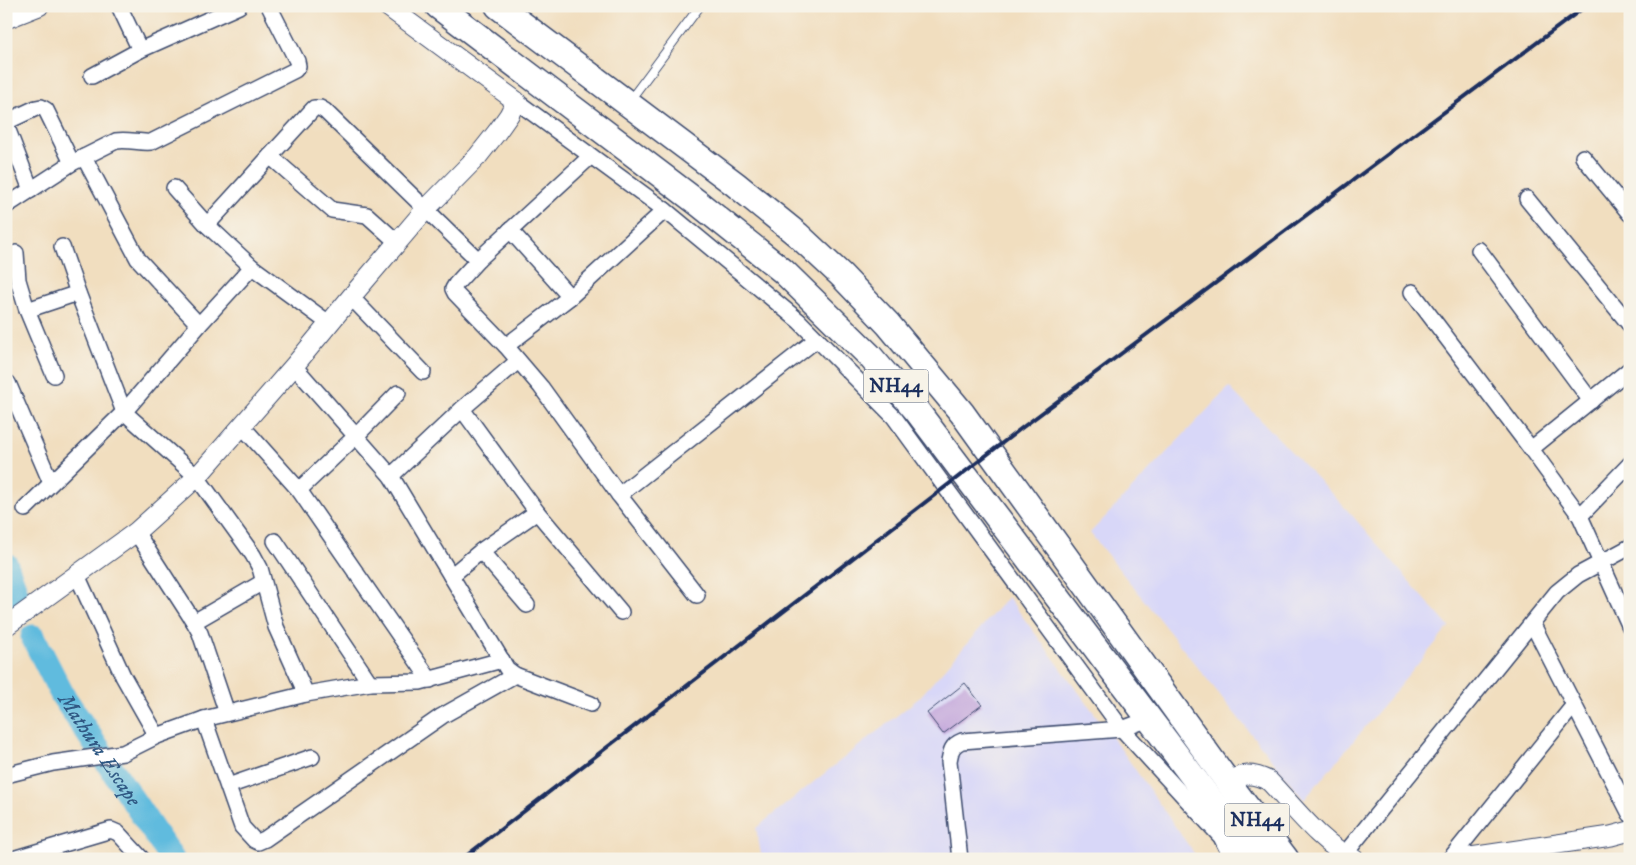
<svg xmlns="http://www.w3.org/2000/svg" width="1636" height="865" font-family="'IM FELL DW Pica',serif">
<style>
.built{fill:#d8d7f8}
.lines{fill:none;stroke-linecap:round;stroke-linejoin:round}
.river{stroke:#61bbde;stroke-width:25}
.building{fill:#bc9cda}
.service-casing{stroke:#3b496d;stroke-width:10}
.minor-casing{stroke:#3b496d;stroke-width:18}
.tertiary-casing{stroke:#3b496d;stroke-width:21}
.trunk-casing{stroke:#3b496d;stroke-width:28}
.service{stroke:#fff;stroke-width:8}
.minor{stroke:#fff;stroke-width:15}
.tertiary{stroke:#fff;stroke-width:19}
.trunk{stroke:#fff;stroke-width:25}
.rail{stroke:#1b2f5e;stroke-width:4}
.labels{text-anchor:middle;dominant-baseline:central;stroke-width:4;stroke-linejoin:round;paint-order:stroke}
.shield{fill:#f7f3e8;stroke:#5d6a87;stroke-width:1}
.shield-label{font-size:19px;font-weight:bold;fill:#1b2f5e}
.water-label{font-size:21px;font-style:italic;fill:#305984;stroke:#f7f3e8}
</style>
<rect width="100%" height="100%" fill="#f7f3e8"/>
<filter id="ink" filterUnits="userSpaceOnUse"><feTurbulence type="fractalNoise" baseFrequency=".02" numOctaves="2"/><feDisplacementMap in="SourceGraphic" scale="10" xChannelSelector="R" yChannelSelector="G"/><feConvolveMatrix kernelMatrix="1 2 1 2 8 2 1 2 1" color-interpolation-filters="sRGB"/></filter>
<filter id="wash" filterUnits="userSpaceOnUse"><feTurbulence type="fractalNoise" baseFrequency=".0096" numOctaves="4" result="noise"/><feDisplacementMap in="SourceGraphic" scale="20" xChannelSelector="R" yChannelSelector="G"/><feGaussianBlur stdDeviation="1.12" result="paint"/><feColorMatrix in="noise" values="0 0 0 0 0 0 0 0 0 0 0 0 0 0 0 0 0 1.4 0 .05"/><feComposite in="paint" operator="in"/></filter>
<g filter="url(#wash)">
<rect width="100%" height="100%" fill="#f1debf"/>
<g class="built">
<polygon points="1229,387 1350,513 1449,627 1304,800 1090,533"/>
<polygon points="1008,597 1118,745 1198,859 762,859 756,828 919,698"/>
</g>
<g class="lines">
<g class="river">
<polyline points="6,565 22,609"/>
<path id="s1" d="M33 637 63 696 172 859"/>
</g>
</g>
<g id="blocks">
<polygon class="building" points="965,683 982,705 943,734 927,713"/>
</g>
</g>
<g filter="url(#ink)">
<use href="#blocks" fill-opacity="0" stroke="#3b496d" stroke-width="1"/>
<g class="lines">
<g class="service-casing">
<polyline id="service" points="630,100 700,6"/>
</g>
<g class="minor-casing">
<g id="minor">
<polyline points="119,6 140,50"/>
<polyline points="92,76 140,50 239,6"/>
<polyline points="516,101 665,210 799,321 894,417 1122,729 1221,837 1232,859"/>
<polyline points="6,122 36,108 41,107 46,110 72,163"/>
<polyline points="6,125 31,190"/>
<polyline points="270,156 332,210 367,215 398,243"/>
<polyline points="591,156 478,260 456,284 453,289 455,293 506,346 541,387 619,495 697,595"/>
<polyline points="84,157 138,259 199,325"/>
<polyline points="1583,157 1630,214"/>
<polyline points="174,188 207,225 252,267 330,324"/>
<polyline points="1527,199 1630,325"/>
<path d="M6 206 72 163 116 141C128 139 139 143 151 142L295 70 298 66 297 61 269 6"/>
<polyline points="207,225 314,108 320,108 325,111 478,260"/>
<polyline points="510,230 570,297"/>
<polyline points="62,247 78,293 124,412 197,477 253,555 260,568 276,627 306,694"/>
<polyline points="1479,250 1591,401"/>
<polyline points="16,253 18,280 27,310 54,375"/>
<polyline points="1412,292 1531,449"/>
<polyline points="351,297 423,372"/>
<polyline points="27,310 78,293"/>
<polyline points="506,346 570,297 665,210"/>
<polyline points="294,366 391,476 507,669 515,675 591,704"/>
<polyline points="1630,369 1531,449 1580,516 1630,627"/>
<polyline points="8,383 51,483"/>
<polyline points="462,409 537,512 621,612"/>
<polyline points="242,426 299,490 430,680"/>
<polyline points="391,476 462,409 518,361"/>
<polyline points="299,490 356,436 398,393"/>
<polyline points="619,495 817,339"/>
<polyline points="25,509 124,412 199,325 252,267"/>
<polyline points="1580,516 1630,464"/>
<polyline points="136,532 194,622 200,633 227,713"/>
<polyline points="275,541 370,683"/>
<polyline points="481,551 527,605"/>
<polyline points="77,575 123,676 157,736"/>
<polyline points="451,576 481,551 537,512"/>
<polyline points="194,622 263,582"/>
<polyline points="1532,623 1630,814"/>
<polyline points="204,719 242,827 254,840 258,842 265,839 442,716 515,675"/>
<polyline points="6,775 53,763 123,753 157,736 204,719 306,694 370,683 420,682 502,660"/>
<polyline points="228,786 312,757"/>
<polyline points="1344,855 1557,592 1578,575 1630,547"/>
<polyline points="13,859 111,830 118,833 142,859"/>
<path d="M960 859 949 761C951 750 952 745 962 741L1122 729 1149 719"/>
<polyline points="1450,859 1574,705"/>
</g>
</g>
<g class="tertiary-casing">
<g id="tertiary">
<polyline points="6,19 39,6"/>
<polyline points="6,626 136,532 197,477 294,366 351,297 425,210 478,156 497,132 509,115 516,101 387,6"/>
<path d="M1227 781C1245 774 1251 772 1269 781 1293 806 1322 845 1354 859"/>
<polyline points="1457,859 1611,836 1630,831"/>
</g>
</g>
<g class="trunk-casing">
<g id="trunk">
<polyline points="438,6 698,203 783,271 869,355 917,411 1206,794 1258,859"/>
<polyline points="498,6 735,184 798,235 841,275 888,324 962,413 1227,781 1286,859"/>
</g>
</g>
<use href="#service" class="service"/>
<use href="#minor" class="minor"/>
<use href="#tertiary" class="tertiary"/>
<use href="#trunk" class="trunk"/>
<polyline class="rail" points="462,859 1023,427 1586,6"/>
</g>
</g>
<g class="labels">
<g class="shield">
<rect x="863.5" y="369.5" width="65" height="33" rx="4"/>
<rect x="1224.5" y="803.5" width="65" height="33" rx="4"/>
</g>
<g class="shield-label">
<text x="896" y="386">NH44</text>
<text x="1257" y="820">NH44</text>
</g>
<g class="water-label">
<text stroke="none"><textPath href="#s1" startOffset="131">Mathura Escape</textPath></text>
</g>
</g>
<rect width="1636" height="865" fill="none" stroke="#f7f3e8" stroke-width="25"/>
</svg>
